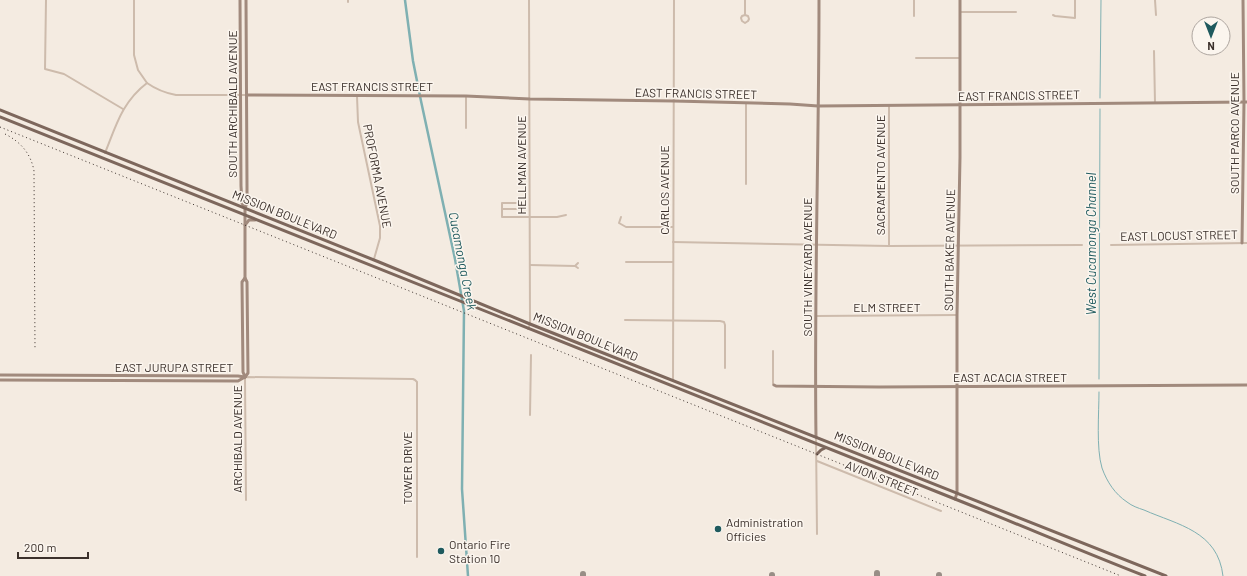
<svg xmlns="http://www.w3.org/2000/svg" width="1247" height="576" font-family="Barlow,sans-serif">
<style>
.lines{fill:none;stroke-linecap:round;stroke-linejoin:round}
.stream{stroke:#7fb0b2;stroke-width:1}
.canal{stroke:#7fb0b2;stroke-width:2.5}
.taxiway{stroke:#988e86;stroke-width:6}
.street{stroke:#cdbbac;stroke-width:2}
.secondary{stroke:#a18a7d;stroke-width:3}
.primary{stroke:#7d675c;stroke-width:3}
.rail{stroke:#3b302b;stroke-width:1;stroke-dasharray:1 3;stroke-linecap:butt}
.poi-dot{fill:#1f5a5e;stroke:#fbf5ee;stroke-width:1.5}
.labels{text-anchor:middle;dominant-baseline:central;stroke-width:3;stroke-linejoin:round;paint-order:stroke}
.street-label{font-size:12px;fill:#3b302b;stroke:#fbf5ee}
.poi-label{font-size:12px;fill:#3b302b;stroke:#fbf5ee;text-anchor:start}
.water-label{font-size:13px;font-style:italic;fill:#1f5a5e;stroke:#fbf5ee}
</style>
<rect width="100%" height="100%" fill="#f4ebe1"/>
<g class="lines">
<g class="stream">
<polyline points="1100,98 1101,0"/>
<polyline points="1099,379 1100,109"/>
<path d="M1099 392C1099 413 1096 448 1102 468 1107 482 1115 494 1127 502 1132 506 1138 508 1144 510 1178 525 1218 531 1223 576"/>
</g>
<polyline class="canal" points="405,0 413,61 421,101 455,259 464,311 462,489 468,576"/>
<g class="taxiway">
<polyline points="877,573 877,576"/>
<polyline points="583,574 583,576"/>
<polyline points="939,575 939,576"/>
<polyline points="772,576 772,575"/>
</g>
<g class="street">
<polyline points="46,0 45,69 64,74 123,109"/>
<polyline points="348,0 348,2"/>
<polyline points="745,0 745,15 748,16 749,19 748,21 745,23 742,21 741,18 742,16 745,15"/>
<polyline points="1155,0 1156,15"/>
<polyline points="960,12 1016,12"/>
<polyline points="1053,15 1055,16 1075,18 1075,0"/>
<polyline points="914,16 914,0"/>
<polyline points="1154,51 1155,103"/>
<polyline points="916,58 960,58"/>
<path d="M147 83C157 90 165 93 176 95H247"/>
<polyline points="357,96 358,122 380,226 380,238 374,259"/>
<polyline points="466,97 466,128"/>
<polyline points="746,103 746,184"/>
<path d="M105 153C116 126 122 102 147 83L138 70 134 55V0"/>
<polyline points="502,209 522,209 522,203 502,203 502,217 557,217 566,215"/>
<polyline points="621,217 619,223 626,227 673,227"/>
<polyline points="673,242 889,246 1082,245"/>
<polyline points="1111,245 1247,243"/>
<polyline points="889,246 889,105"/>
<polyline points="626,262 673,262"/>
<polyline points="578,263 575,266 578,268"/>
<polyline points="530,265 575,266"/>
<polyline points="816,316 957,315"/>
<polyline points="625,320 720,321 724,322 725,325 725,368"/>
<polyline points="528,329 530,324 529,0"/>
<polyline points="773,351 773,384 774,385"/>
<polyline points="673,380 674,0"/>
<polyline points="530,415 531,355"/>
<polyline points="816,437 817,534"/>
<polyline points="817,461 941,511"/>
<polyline points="246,500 245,377 413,379 415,380 417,382 417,557"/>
</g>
<g class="secondary">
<polyline points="240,0 241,186 242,203 245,208"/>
<polyline points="247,95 466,96 530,99 674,101 790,104 818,106 1247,102"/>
<polyline points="245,225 249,220 255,220"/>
<polyline points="1242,243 1244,102 1243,0"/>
<polyline points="245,278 242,282 243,372 245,377"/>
<polyline points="0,375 238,376 245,377"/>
<polyline points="245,377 248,373 247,282 245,278 245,208 247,203 247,186 246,0"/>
<polyline points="0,380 238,381 245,377"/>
<polyline points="774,385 776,386 879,387 1247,385"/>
<path d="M816 437C814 291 819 146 819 0"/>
<polyline points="955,499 957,493 957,315 960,157 960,0"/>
</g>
<g class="primary">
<polyline points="0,110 379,262 530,324 1166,576"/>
<path d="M0 117C318 245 636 373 955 499 1018 524 1081 551 1145 576"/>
<polyline points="817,454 821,450 825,448"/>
</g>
<g class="rail">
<polyline points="0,127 1121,576"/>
<path d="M5 134C21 142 31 154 34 171L35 350"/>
</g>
</g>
<g class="poi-dot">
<circle cx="718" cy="529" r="4"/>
<circle cx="441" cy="551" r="4"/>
</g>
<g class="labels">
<g class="street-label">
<text x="372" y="86">EAST FRANCIS STREET</text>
<text transform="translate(696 93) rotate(1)">EAST FRANCIS STREET</text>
<text transform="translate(1019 95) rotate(-1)">EAST FRANCIS STREET</text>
<text transform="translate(232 104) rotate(-90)">SOUTH ARCHIBALD AVENUE</text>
<text transform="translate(1234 133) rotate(-90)">SOUTH PARCO AVENUE</text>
<text transform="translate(521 165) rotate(-90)">HELLMAN AVENUE</text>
<text transform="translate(880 175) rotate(-90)">SACRAMENTO AVENUE</text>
<text transform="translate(378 176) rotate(79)">PROFORMA AVENUE</text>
<text transform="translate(664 190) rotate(-90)">CARLOS AVENUE</text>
<text transform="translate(285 214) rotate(22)">MISSION BOULEVARD</text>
<text transform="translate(1179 235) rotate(-1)">EAST LOCUST STREET</text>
<text transform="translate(949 250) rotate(-89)">SOUTH BAKER AVENUE</text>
<text transform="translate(807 267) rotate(-90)">SOUTH VINEYARD AVENUE</text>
<text x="887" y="307">ELM STREET</text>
<text transform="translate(586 336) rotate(22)">MISSION BOULEVARD</text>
<text x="174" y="367">EAST JURUPA STREET</text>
<text x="1010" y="377">EAST ACACIA STREET</text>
<text transform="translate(237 439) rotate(-90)">ARCHIBALD AVENUE</text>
<text transform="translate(887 455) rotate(22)">MISSION BOULEVARD</text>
<text transform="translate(407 468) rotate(-90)">TOWER DRIVE</text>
<text transform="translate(882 478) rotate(22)">AVION STREET</text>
</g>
<g class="poi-label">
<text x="726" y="522">Administration<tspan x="726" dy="14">Officies</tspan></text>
<text x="449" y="544">Ontario Fire<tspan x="449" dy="14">Station 10</tspan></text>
</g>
<g class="water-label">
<text transform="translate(1091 244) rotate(-90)">West Cucamonga Channel</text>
<text transform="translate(463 261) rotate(79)">Cucamonga Creek</text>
</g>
</g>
<g transform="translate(1211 36) rotate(180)"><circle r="19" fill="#fbf5ee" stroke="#aea6a0"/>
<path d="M0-3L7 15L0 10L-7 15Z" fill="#1f5a5e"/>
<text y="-6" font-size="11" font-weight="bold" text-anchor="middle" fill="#3b302b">N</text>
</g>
<path d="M18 552v6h70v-6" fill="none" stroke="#3b302b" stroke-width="2"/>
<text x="24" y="552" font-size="12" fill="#3b302b" stroke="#fbf5ee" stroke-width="3" paint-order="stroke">200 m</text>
</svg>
